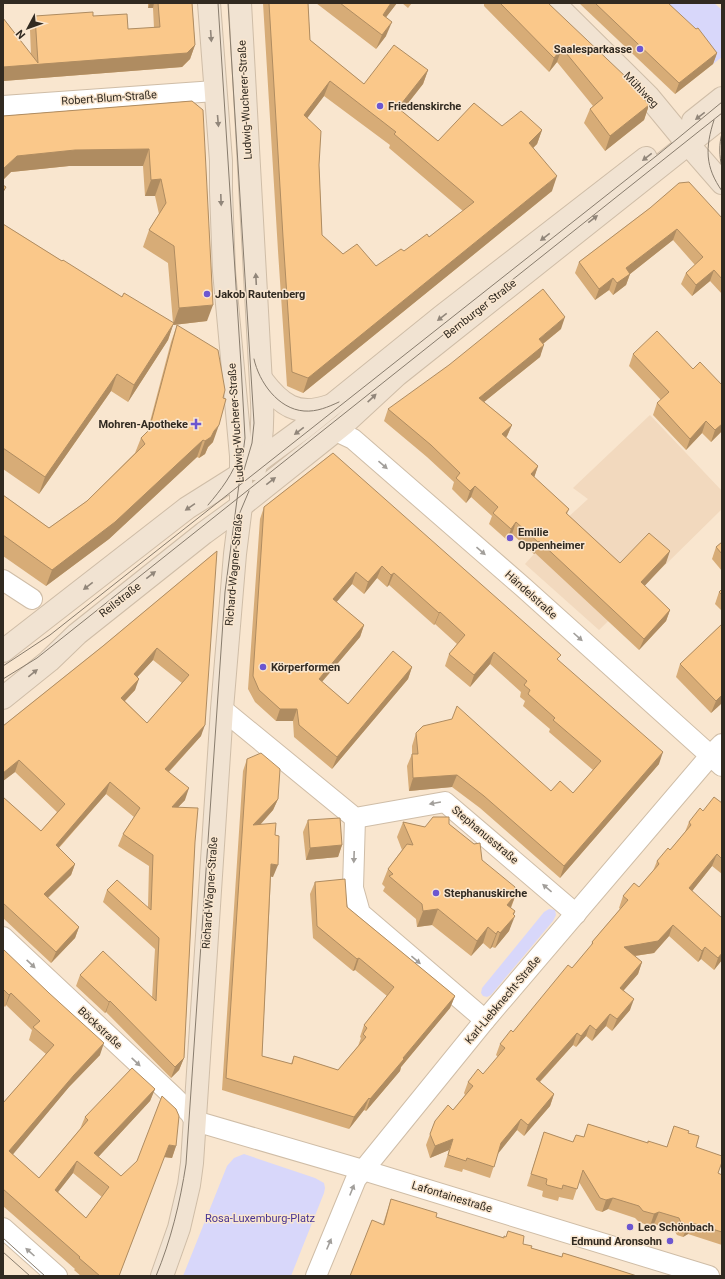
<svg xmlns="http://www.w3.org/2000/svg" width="725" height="1279" font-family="Roboto,sans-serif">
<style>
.built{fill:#f2d9be}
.green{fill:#d8d7fa}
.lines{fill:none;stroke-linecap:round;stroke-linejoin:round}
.street-casing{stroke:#cfbda7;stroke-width:22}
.secondary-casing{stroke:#cfbda7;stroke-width:24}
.street{stroke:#fff;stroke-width:20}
.secondary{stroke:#f1e3d2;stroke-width:22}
.tram{stroke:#887c6d;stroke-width:1}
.wall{fill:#d7ac77;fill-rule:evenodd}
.shaded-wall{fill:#af8c61}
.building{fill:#fac88a;stroke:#af8c61;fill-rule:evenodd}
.oneway{fill:#91867a}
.oneway2{fill:#a29f9b}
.poi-dot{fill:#6c57d0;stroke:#f9e6cf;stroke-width:1.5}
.labels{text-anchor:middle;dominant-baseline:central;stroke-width:3;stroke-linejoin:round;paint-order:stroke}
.poi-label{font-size:11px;font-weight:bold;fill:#312a21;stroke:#f9e6cf;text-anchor:start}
.street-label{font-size:11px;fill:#312a21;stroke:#f9e6cf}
.park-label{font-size:11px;fill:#473393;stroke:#f9e6cf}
</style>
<rect width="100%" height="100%" fill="#f9e6cf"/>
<polygon class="built" points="650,415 722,491 722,509 599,630 525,564 564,521 588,499 573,488"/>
<g class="green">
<polygon points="662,3 714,3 722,10 722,57 713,64"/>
<polygon points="549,909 555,910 556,915 553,921 491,995 487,997 483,996 481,993 482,988 544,912"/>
<polygon points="244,1154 315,1178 324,1183 325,1188 324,1193 291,1276 183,1276 227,1166 234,1158"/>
</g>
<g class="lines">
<g class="street-casing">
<g id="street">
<polyline points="3,106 215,91"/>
<polyline points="336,431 353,439 523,587 722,766"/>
<polyline points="3,580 32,599"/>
<polyline points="222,709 355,818 445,802 576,914"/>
<polyline points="355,818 353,888 360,913 485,1020"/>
<polyline points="3,937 174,1097 190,1113 195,1121 363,1170 709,1276"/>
<polyline points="3,1228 57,1276"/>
<polyline points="316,1276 356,1179 485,1020 710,756 722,744"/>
</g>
</g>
<g class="secondary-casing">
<g id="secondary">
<path d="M240 3 262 402C263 425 262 447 255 469"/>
<polyline points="554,3 648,96 681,136 722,183"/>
<polyline points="693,121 722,98"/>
<path d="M262 380C281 405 297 417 329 406"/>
<polyline points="3,651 187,508 241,474 301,430 442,316 646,158"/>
<polyline points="3,698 49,661 77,634 204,533 241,506 344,424 397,375 722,117"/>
<polyline points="162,1276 179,1228 189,1185 192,1163 222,709 235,554 241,506 241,456 224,271 221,191 221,161 209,3"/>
</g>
</g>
<use href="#street" class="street"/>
<use href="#secondary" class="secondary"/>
<g class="tram">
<polyline points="228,3 254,423 252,443 244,470"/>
<path d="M714 120C705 148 705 167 722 191"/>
<path d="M722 133C719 144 719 156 722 167"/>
<path d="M254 359C259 382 278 409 304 411 317 412 328 407 339 402"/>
<path d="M208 505C220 491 235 472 239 454"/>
<polyline points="238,517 249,491"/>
<polyline points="3,666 50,635 660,153 722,102"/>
<polyline points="3,679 37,658 722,113"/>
<polyline points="3,1238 45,1276"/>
<polyline points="3,1252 30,1276"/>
<path d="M156 1276C171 1240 180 1203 186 1164L225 592 245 438 241 365 218 3"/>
</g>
</g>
<g class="wall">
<polygon points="148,3 192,3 195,45 190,59 182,67 3,81 3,18 31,55 30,30 35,16 93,16 128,29 154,28 153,8 148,8"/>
<path d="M263 3H308L310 40 364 84 428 70 423 84 402 111 438 141 502 126 542 130 537 144 533 148 552 191 303 393 287 386 278 251ZM324 96 390 145 389 148 463 211 429 237 376 266 343 254 322 235 319 165 307 118Z"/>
<polygon points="316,3 397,3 386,17 386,36 376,49"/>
<polygon points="402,3 412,3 408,8"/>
<polygon points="484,3 548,3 649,105 644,120 605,151 584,123 590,109 593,106 557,62 549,72 484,6"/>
<polygon points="579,3 668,3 717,53 713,64 675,94"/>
<polygon points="192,101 207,321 173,325 168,340 128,402 111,391 39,494 3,469 3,224 62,261 122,297 173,323 168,263 143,247 149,230 159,214 155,196 145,196 143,166 69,166 11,172 3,180 3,116"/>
<polygon points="650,208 722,218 722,294 710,281 692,296 681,284 686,273 695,265 673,240 630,274 626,285 613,295 609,290 595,300 575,273 579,262"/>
<polygon points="177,325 213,442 208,447 205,454 199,458 197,457 109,539 46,586 3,556 3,495 49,528 87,501 135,453 141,438 147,433 171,342"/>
<polygon points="561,329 543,344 540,357 484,402 512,425 507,436 506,438 538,466 534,477 569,509 567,514 620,563 666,563 644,586 670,610 666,621 639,650 535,553 534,554 512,534 507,540 489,524 492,516 471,497 466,503 452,489 454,482 427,457 384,421 388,409"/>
<polygon points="633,354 693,369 722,431 711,442 702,433 686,450 653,415 657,403 661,400 629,366"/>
<polygon points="333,453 559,661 659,764 560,878 480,808 452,787 409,791 407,766 412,754 412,746 416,733 551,791 573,793 593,770 549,732 550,729 523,706 525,701 520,697 521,692 490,664 470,687 445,666 449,654 457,644 435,624 434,625 389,585 387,587 377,578 364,594 352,584 336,602 364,625 360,637 322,682 348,704 412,667 408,679 332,769 294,737 293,721 276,721 255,702 248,689 260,519 264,507"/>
<polygon points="722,542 722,571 712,559 716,547"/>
<path d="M217 551 201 736 169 772 185 800 178 807 195 842 184 1058 179 1070 171 1078 106 1012 105 1013 76 986 80 975 152 998 155 949 103 902 107 890 148 907 149 866 118 846 123 834 134 817 106 794 59 848 75 864 71 875 48 898 79 927 75 938 51 963 3 918V797L41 831 57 812 15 772 3 781V726L103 646ZM153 660 182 683 147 723 125 701 135 690 137 677Z"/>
<polygon points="722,589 722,611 715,604 719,592"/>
<polygon points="722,624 722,703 711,713 676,677 680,664"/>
<polygon points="247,759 278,799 273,810 260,825 273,877 271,876 262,1056 291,1064 294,1056 338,1070 358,1046 361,1038 360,1037 364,1025 387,996 355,970 353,971 313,938 310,894 315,882 347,907 455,996 450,1008 401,1067 400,1071 366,1111 364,1110 349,1129 222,1090 243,771"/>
<polygon points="722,803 722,874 712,866 692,891 722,960 714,970 701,959 698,962 669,936 654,953 635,956 642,962 638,974 624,990 630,1010 612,1031 606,1026 592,1041 586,1036 576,1047 573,1045 540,1082 554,1094 550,1106 524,1136 517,1130 498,1153 490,1178 463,1169 462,1172 444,1167 449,1150 430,1158 426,1145 435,1121 453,1110 465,1095 464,1093 468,1082 483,1074 498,1057 496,1055 500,1044 513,1032 572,968 591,946 592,942 620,909 619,908 623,896 639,887 653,871 657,861 670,850 685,832 689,822 703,811"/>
<polygon points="308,820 342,845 338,857 306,860 303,832"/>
<polygon points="403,822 425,827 449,824 482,860 516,894 511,908 515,911 509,931 495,948 492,947 490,949 483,943 471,956 432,925 417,927 416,919 383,891 385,887 382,884 388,869 402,850 397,837"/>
<path d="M3 949 100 1055 69 1087 12 1154 39 1178 80 1129 85 1117 155 1089 150 1101 98 1157 121 1176 176 1146 172 1158 164 1157 119 1276H81L74 1270 75 1269 3 1206V1103L46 1054 29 1040 32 1030 6 1005 5 1007 3 1005ZM73 1173 102 1197 86 1218 58 1192Z"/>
<polygon points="588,1124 648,1143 667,1147 674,1126 688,1133 696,1147 718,1173 722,1175 722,1245 688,1234 683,1237 677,1235 674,1230 654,1224 650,1226 639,1222 635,1218 608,1209 602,1212 596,1210 579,1182 573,1200 559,1197 558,1201 543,1197 542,1196 543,1191 527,1186 544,1132 573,1142 576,1135 584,1137"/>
<polygon points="391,1199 436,1217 523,1244 531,1248 562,1257 563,1253 637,1276 383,1224"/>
</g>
<g class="shaded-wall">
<polygon points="150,3 154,3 153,8 148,8"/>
<polygon points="391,3 397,3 377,29 383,15"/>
<polygon points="392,22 386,36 376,49 382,35"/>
<polygon points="195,45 190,59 182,67 3,81 3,67"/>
<polygon points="562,48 557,62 549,72 554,58"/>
<polygon points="717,53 713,64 675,94 679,83"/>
<polygon points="428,70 423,84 393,122 398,108"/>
<polygon points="330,81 324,96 299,129 304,115"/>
<polygon points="649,105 644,120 605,151 610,136"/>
<polygon points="542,130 537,144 524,157 529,143"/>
<polygon points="149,149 143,166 69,166 11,172 3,180 3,169 17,156 75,150"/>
<polygon points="557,176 552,191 303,393 308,378"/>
<polygon points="161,179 155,196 145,196 151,180"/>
<polygon points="677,229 673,240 630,274 626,285 613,295 617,283 626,268"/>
<polygon points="714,270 710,281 692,296 696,285"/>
<polygon points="613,278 609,290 595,300 599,289"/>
<polygon points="213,305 207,321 173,325 168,340 128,402 134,385 173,325 179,308"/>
<polygon points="565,317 561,329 534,351 539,339"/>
<polygon points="544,345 540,357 474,410 479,398"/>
<polygon points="117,374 111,391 39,494 45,477"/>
<polygon points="706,421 702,433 686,450 690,439"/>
<polygon points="722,424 722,431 711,442 715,430"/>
<polygon points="219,425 213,442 208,447 205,454 199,458 205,441 214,431"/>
<polygon points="512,425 507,436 498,446 502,434"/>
<polygon points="203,440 197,457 109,539 46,586 52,570"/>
<polygon points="538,466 534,478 531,474"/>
<polygon points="475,486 471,497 466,503 470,491"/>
<polygon points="516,522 512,534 507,540 511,529"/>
<polygon points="539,541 535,553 534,554 538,542"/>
<polygon points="670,551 666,563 637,594 641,582"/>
<polygon points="382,566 377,578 364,594 368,582"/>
<polygon points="356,572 352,584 329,611 333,599"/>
<polygon points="394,573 389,585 387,587 391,575"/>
<polygon points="670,610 666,621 639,650 644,639"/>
<polygon points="440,612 435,624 434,625 439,613"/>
<polygon points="364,625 360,637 314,691 319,679"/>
<polygon points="157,648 153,660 130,685 134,674"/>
<polygon points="494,652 490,664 470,687 474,675"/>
<polygon points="412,667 408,679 332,769 337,757"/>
<polygon points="139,679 135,690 117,709 121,698"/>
<polygon points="722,695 722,703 711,713 716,701"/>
<polygon points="280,709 297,709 293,721 276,721"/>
<polygon points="205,725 201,736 161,780 165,769"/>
<polygon points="663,752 659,764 560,878 564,866"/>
<polygon points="19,760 15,772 3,781 3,773"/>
<polygon points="457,775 452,787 409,791 413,778"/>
<polygon points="110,782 106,794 51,856 56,845"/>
<polygon points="189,788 185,800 168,818 172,807"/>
<polygon points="278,799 273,810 249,837 253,825"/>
<polygon points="342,845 338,857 306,860 310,848"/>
<polygon points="717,854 712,866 685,900 689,888"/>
<polygon points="75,864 71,875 40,905 44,894"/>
<polygon points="271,864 278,865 273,877 267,876"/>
<polygon points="516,894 510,909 507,905"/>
<polygon points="438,909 432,925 417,927 423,911"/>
<polygon points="515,911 512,920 515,916 509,931 495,948 500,933"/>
<polygon points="673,925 669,936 654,953 620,958 624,947"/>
<polygon points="79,927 75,938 51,963 56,952"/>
<polygon points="488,927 483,943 471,956 477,941"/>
<polygon points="498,931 492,947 490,949 496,934"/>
<polygon points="705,947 701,959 698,962 702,951"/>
<polygon points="722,953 722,960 714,970 718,958"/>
<polygon points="359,958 355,970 353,971 357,959"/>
<polygon points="642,962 638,974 616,999 620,988"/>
<polygon points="11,993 6,1005 5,1007 9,995"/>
<polygon points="455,996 450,1008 401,1067 400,1071 366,1111 370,1099 403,1058"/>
<polygon points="634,999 630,1010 612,1031 617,1019"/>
<polygon points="110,1001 106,1012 105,1013 109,1002"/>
<polygon points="610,1014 606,1026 592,1041 596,1030"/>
<polygon points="590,1025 586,1036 576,1047 581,1036"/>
<polygon points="577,1033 573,1045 532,1090 536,1079"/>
<polygon points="104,1043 100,1055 69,1087 5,1164 9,1151 74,1075"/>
<polygon points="184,1058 179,1070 171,1078 175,1067"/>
<polygon points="155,1089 150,1101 90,1166 94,1153"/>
<polygon points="554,1094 550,1106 524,1136 528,1125"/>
<polygon points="369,1098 364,1110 349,1129 354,1117"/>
<polygon points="521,1119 517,1130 497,1155 501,1143"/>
<polygon points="453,1139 449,1150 430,1158 435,1146"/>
<polygon points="169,1145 176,1146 172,1158 164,1157"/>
<polygon points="77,1161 73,1173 50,1202 55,1190"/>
<polygon points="613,1198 608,1209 602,1212 606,1200"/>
<polygon points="659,1212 654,1224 650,1226 654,1214"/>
<polygon points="692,1223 688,1234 683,1237 688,1225"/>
</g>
<g class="building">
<polygon points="158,3 192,3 195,45 187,53 3,67 3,18 38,63 35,16 93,12 93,16 127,14 128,29 160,27"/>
<path d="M269 3H308L310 40 364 84 394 45 428 70 398 108 438 141 474 103 502 126 521 111 542 130 529 143 557 176 308 378 292 372 283 237ZM330 81 396 132 394 134 474 202 429 237 427 234 404 251 401 249 376 266 357 244 343 254 322 235 319 165 321 131 304 115Z"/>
<polygon points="340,3 391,3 383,15 392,22 382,35"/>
<polygon points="500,3 548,3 627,78 649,105 610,136 590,109 603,98 562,48 554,58"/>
<polygon points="595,3 668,3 696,29 698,28 717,53 679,83"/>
<polygon points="192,101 203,110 213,305 179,308 174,246 149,230 166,203 161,179 151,180 149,149 75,150 17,156 3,169 3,116"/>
<polygon points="689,182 722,218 722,279 714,270 696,285 686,273 703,257 677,229 626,268 630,274 617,283 613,278 599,289 579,262 650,208 679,183"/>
<polygon points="3,185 6,187 3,192"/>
<polygon points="3,224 62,261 63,260 122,297 124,293 174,323 134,385 117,374 45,477 3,448"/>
<polygon points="543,289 565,317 539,339 544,345 479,398 512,425 502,434 538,466 531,474 569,509 566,513 620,563 649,533 670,551 641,582 670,610 644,639 539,541 538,542 516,522 511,529 493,513 498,507 475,486 470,491 456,478 460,473 431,445 388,409 449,365"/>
<polygon points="177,325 218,350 225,390 223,398 226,399 219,425 214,431 211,437 205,441 203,440 115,522 52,570 3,535 3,495 49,528 87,501 145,444 141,438 149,430"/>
<polygon points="657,331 693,369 700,362 722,385 722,424 715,430 706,421 690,439 657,403 669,392 633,354"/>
<polygon points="333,453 561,655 557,659 663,752 564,866 484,796 457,775 413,778 412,754 418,754 416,733 423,726 452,719 457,706 551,791 560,781 573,793 601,761 553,720 555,718 528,694 530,690 524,685 527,681 494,652 474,675 449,654 465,635 440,612 439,613 394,573 391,575 382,566 368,582 356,572 333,599 364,625 319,679 348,704 393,651 412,667 337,757 299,725 297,709 280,709 259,690 253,676 264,507"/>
<polygon points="722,542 722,554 716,547"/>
<path d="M217 551 205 725 165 769 189 788 172 807 198 808 195 842 184 1058 175 1067 110 1001 109 1002 80 975 103 951 156 1001 159 938 107 890 117 880 151 910 153 855 123 834 140 808 110 782 56 845 75 864 44 894 79 927 56 952 3 903V797L41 831 65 804 19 760 3 773V726L103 646ZM157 648 189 675 147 723 121 698 139 679 134 674Z"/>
<polygon points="722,589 722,595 719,592"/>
<polygon points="722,624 722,695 716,701 680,664"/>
<polygon points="261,753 280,769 278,799 253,825 276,823 275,835 279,836 278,865 271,864 262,1056 292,1064 294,1056 338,1070 366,1037 363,1034 367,1028 364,1025 394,987 359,958 357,959 317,926 315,882 345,879 347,907 455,996 403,1058 404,1059 370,1099 369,1098 354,1117 226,1078 247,759"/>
<polygon points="714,797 722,803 722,859 717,854 689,888 722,918 722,953 718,958 705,947 702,951 673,925 658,941 624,947 642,962 620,988 634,999 617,1019 610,1014 596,1030 590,1025 581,1036 577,1033 536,1079 554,1094 528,1125 521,1119 501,1143 494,1167 467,1158 466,1161 448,1155 453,1139 435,1146 430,1134 435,1121 448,1105 453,1110 473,1086 468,1082 478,1069 483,1074 505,1048 500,1044 511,1030 513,1032 568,965 572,968 593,943 592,942 628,900 623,896 634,883 639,887 659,864 657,861 668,848 670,850 691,825 689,822 700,808 703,811"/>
<polygon points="433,817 449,817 449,824 474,844 480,843 482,860 515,887 516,894 507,905 515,911 513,914 515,916 500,933 498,931 496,934 488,927 477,941 438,909 423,911 422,904 389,876 393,874 388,869 407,844 413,845 403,822 425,827"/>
<polygon points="340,818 342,845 310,848 308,820"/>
<path d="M3 949 49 993 104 1043 74 1075 9 1151 39 1178 88 1120 85 1117 132 1068 155 1089 94 1153 121 1176 137 1161 162 1096 176 1109 179 1116 176 1146 169 1145 119 1276H100L79 1258 80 1257 3 1189V1103L54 1045 33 1027 40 1021 11 993 9 995 3 989ZM77 1161 109 1187 86 1218 55 1190Z"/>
<polygon points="588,1124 648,1143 648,1141 667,1147 674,1126 689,1131 688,1133 699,1136 696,1147 722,1156 722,1162 718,1173 722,1175 722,1232 692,1223 688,1225 681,1223 679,1218 659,1212 654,1214 643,1211 639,1206 613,1198 606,1200 600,1198 583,1170 577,1189 563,1185 562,1189 547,1185 546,1184 547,1179 531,1174 544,1132 573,1142 576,1135 584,1137"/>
<polygon points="391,1199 437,1213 436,1217 504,1238 504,1236 506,1237 508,1231 524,1236 523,1244 532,1246 531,1248 562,1257 563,1253 612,1268 637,1276 350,1276 372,1220 384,1225"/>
</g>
<defs><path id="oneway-solid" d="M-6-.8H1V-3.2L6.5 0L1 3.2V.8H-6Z"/></defs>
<g class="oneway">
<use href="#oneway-solid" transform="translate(211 36) rotate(86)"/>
<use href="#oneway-solid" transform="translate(700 116) rotate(142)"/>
<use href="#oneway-solid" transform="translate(218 121) rotate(85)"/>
<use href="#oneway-solid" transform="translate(647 157) rotate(142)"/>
<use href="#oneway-solid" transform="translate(221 200) rotate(88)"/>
<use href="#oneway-solid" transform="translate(593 219) rotate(-38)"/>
<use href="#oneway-solid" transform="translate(545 237) rotate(142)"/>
<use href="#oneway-solid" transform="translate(256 279) rotate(-93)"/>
<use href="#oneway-solid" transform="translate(442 317) rotate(142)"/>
<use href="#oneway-solid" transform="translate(372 398) rotate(-43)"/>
<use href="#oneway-solid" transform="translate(299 431) rotate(143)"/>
<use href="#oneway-solid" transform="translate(271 481) rotate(-38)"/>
<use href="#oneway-solid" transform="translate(190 507) rotate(146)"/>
<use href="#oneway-solid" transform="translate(151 575) rotate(-38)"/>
<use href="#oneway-solid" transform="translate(88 586) rotate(142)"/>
<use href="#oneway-solid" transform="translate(33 673) rotate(-39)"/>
</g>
<g class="oneway2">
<use href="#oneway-solid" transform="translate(383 465) rotate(41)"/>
<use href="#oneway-solid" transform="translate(481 551) rotate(41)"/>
<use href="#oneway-solid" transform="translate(578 637) rotate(42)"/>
<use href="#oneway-solid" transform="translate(435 803) rotate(170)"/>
<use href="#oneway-solid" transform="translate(354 857) rotate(92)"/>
<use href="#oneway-solid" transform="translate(547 888) rotate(-140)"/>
<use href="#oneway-solid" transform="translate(416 960) rotate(40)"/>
<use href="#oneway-solid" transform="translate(31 964) rotate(43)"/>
<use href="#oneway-solid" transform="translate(136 1062) rotate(43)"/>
<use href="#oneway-solid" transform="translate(352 1190) rotate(-68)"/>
<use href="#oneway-solid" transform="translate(329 1244) rotate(-67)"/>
<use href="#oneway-solid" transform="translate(30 1252) rotate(-138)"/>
</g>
<g class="poi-dot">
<circle cx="640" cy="49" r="4"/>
<circle cx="380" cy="106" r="4"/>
<circle cx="207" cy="294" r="4"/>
<path d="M194 418h4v4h4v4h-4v4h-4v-4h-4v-4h4z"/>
<circle cx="510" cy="538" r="4"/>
<circle cx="263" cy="667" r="4"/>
<circle cx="436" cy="893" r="4"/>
<circle cx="630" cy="1227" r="4"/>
<circle cx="670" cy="1241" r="4"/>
</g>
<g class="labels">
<g class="poi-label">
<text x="632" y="49" text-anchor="end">Saalesparkasse</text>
<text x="388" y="106">Friedenskirche</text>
<text x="215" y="294">Jakob Rautenberg</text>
<text x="188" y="424" text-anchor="end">Mohren-Apotheke</text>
<text x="518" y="532">Emilie<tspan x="518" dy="13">Oppenheimer</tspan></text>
<text x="271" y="667">Körperformen</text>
<text x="444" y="893">Stephanuskirche</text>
<text x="638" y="1227">Leo Schönbach</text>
<text x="662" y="1241" text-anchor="end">Edmund Aronsohn</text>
</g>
<g class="street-label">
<text transform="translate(641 90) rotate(46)">Mühlweg</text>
<text transform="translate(109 98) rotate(-4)">Robert-Blum-Straße</text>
<text transform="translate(245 100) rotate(-93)">Ludwig-Wucherer-Straße</text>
<text transform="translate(480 309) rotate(-38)">Bernburger Straße</text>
<text transform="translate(236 423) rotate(-94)">Ludwig-Wucherer-Straße</text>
<text transform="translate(234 570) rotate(-85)">Richard-Wagner-Straße</text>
<text transform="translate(531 595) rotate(42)">Händelstraße</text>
<text transform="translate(120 600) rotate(-38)">Reilstraße</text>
<text transform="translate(485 835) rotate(40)">Stephanusstraße</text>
<text transform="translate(210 893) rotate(-86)">Richard-Wagner-Straße</text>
<text transform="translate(503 1000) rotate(-50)">Karl-Liebknecht-Straße</text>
<text transform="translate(100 1028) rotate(43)">Böckstraße</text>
<text transform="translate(452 1197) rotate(17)">Lafontainestraße</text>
</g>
<g class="park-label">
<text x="260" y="1218">Rosa-Luxemburg-Platz</text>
</g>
</g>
<rect width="725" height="1279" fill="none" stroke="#312a21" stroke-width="8"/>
<g transform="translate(28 28) rotate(229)" stroke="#f9e6cf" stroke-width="3" paint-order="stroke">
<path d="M0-3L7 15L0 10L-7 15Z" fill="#312a21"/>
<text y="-6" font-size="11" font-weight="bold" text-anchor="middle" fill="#312a21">N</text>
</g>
</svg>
